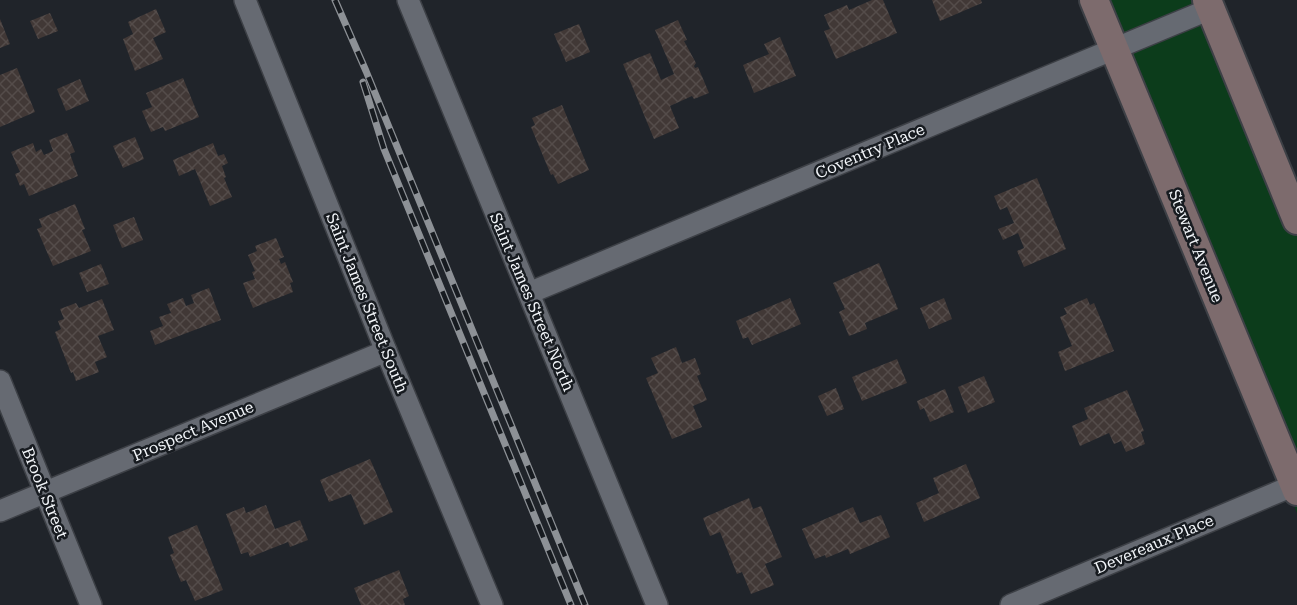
<svg xmlns="http://www.w3.org/2000/svg" width="1297" height="605" font-family="'Roboto Serif',serif">
<style>
.grass{fill:#0c3c1b}
.building{fill:url(#building-cross-hatch)}
.lines{fill:none;stroke-linecap:round;stroke-linejoin:round}
.street-casing{stroke:#3d4046;stroke-width:24}
.secondary-casing{stroke:#3d4046;stroke-width:32}
.street{stroke:#666a72;stroke-width:21}
.secondary{stroke:#7d6b6d;stroke-width:28}
.rail-casing{stroke:#8d9196;stroke-width:7}
.rail{stroke:#171b20;stroke-width:4.5;stroke-dasharray:14;stroke-linecap:butt}
.labels{text-anchor:middle;dominant-baseline:central;stroke-width:5;stroke-linejoin:round;paint-order:stroke}
.street-label{font-size:16px;fill:#f2f5f9;stroke:#171b20}
</style>
<defs>
<pattern id="building-cross-hatch" width="8" height="8" patternUnits="userSpaceOnUse" patternTransform="scale(1.5)"><rect width="8" height="8" fill="#413836"/><path d="M0 0l8 8M0 8l8-8" fill="none" stroke="#544c4a"/></pattern>
</defs>
<rect width="100%" height="100%" fill="#20242a"/>
<polygon class="grass" points="1087,0 1207,0 1297,220 1297,513"/>
<g class="building">
<polygon points="872,0 883,0 897,33 836,59 824,31 830,29 824,15 847,5 849,10"/>
<polygon points="932,0 981,0 982,3 940,21"/>
<polygon points="156,9 166,32 153,38 163,59 135,71 123,39 133,34 128,22"/>
<polygon points="50,13 58,31 38,39 30,21"/>
<polygon points="0,19 10,44 0,48"/>
<polygon points="678,20 687,40 684,41 696,63 694,66 695,68 698,67 709,93 694,99 692,96 670,106 679,128 654,139 623,64 650,53 661,80 674,74 655,30"/>
<polygon points="579,24 590,52 566,62 554,34"/>
<polygon points="780,37 796,76 754,93 743,65 769,54 764,44"/>
<polygon points="17,68 35,112 0,127 0,75"/>
<polygon points="183,78 199,117 165,131 163,127 151,132 142,111 152,107 146,93"/>
<polygon points="80,79 89,101 66,111 57,89"/>
<polygon points="562,105 589,170 558,184 553,174 551,175 531,127 535,125 532,118"/>
<polygon points="67,133 75,152 70,154 78,176 29,196 24,184 20,186 15,174 20,172 11,152 33,143 36,152 41,149 44,155 53,151 49,140"/>
<polygon points="135,137 144,159 123,168 113,146"/>
<polygon points="213,143 218,156 224,154 228,163 222,166 226,177 224,178 232,197 210,206 195,169 179,176 173,160"/>
<polygon points="1037,178 1066,249 1024,267 1017,251 1024,248 1018,233 1003,240 998,229 1014,223 1007,207 1000,210 994,196"/>
<polygon points="75,204 85,229 82,230 91,251 53,266 37,229 42,227 39,219"/>
<polygon points="134,217 143,240 122,248 113,225"/>
<polygon points="276,238 284,257 279,259 281,264 285,262 293,282 290,283 293,292 253,308 243,283 255,279 252,272 255,271 248,255 257,251 255,246"/>
<polygon points="879,263 898,309 865,323 867,329 849,336 839,312 845,309 833,283"/>
<polygon points="101,264 109,284 87,292 79,273"/>
<polygon points="209,288 221,320 155,345 150,331 163,326 159,317 171,313 167,304 183,298 186,306 194,303 191,295"/>
<polygon points="790,298 801,324 752,345 748,337 743,339 736,321"/>
<polygon points="944,298 952,319 929,329 920,308"/>
<polygon points="1087,298 1090,305 1094,303 1114,351 1065,371 1058,352 1072,346 1060,317 1067,314 1064,308"/>
<polygon points="102,299 114,330 98,336 107,357 95,362 99,372 76,381 73,372 71,373 55,332 61,329 58,321 64,319 60,309 76,303 79,308"/>
<polygon points="676,347 682,363 695,358 701,374 697,376 707,400 693,406 702,427 672,439 646,378 658,373 651,358"/>
<polygon points="897,359 907,383 862,401 852,377"/>
<polygon points="984,376 995,402 968,413 958,387"/>
<polygon points="836,388 844,409 827,416 818,396"/>
<polygon points="945,389 954,412 930,422 924,408 920,410 917,401"/>
<polygon points="1127,390 1144,431 1141,432 1145,444 1126,452 1121,441 1114,444 1109,433 1080,446 1072,426 1088,419 1084,408"/>
<polygon points="370,459 393,512 364,525 351,494 329,502 320,480"/>
<polygon points="966,464 980,498 924,522 916,503 939,493 933,478"/>
<polygon points="749,498 753,509 761,506 782,557 765,564 774,585 751,594 742,572 737,574 720,532 710,536 703,518"/>
<polygon points="266,505 275,529 300,520 308,540 290,547 288,542 250,557 248,552 241,554 226,514 244,507 246,513"/>
<polygon points="853,507 860,523 881,515 890,537 850,554 848,549 826,558 825,555 815,559 802,529"/>
<polygon points="197,525 223,590 195,601 186,580 181,582 170,555 174,553 168,537"/>
<polygon points="399,570 409,596 403,599 405,605 361,605 354,588"/>
</g>
<g class="lines">
<g class="street-casing">
<g id="street">
<polyline points="245,0 386,351 492,605"/>
<polyline points="408,0 657,605"/>
<polyline points="529,293 1210,9"/>
<polyline points="0,381 91,605"/>
<polyline points="0,511 386,351"/>
<polyline points="1011,605 1297,484"/>
</g>
</g>
<g class="secondary-casing">
<g id="secondary">
<polyline points="1094,0 1297,491"/>
<polyline points="1207,0 1297,220"/>
</g>
</g>
<use href="#street" class="street"/>
<use href="#secondary" class="secondary"/>
<g class="rail-casing">
<g id="rail">
<polyline points="335,0 366,71 585,605"/>
<polyline points="363,82 384,149 571,605"/>
</g>
</g>
<use href="#rail" class="rail"/>
</g>
<g class="labels">
<g class="street-label">
<text transform="translate(870 151) rotate(-23)">Coventry Place</text>
<text transform="translate(1196 246) rotate(68)">Stewart Avenue</text>
<text transform="translate(532 302) rotate(67)">Saint James Street North</text>
<text transform="translate(367 303) rotate(68)">Saint James Street South</text>
<text transform="translate(193 431) rotate(-23)">Prospect Avenue</text>
<text transform="translate(45 493) rotate(68)">Brook Street</text>
<text transform="translate(1154 544) rotate(-23)">Devereaux Place</text>
</g>
</g>
</svg>
